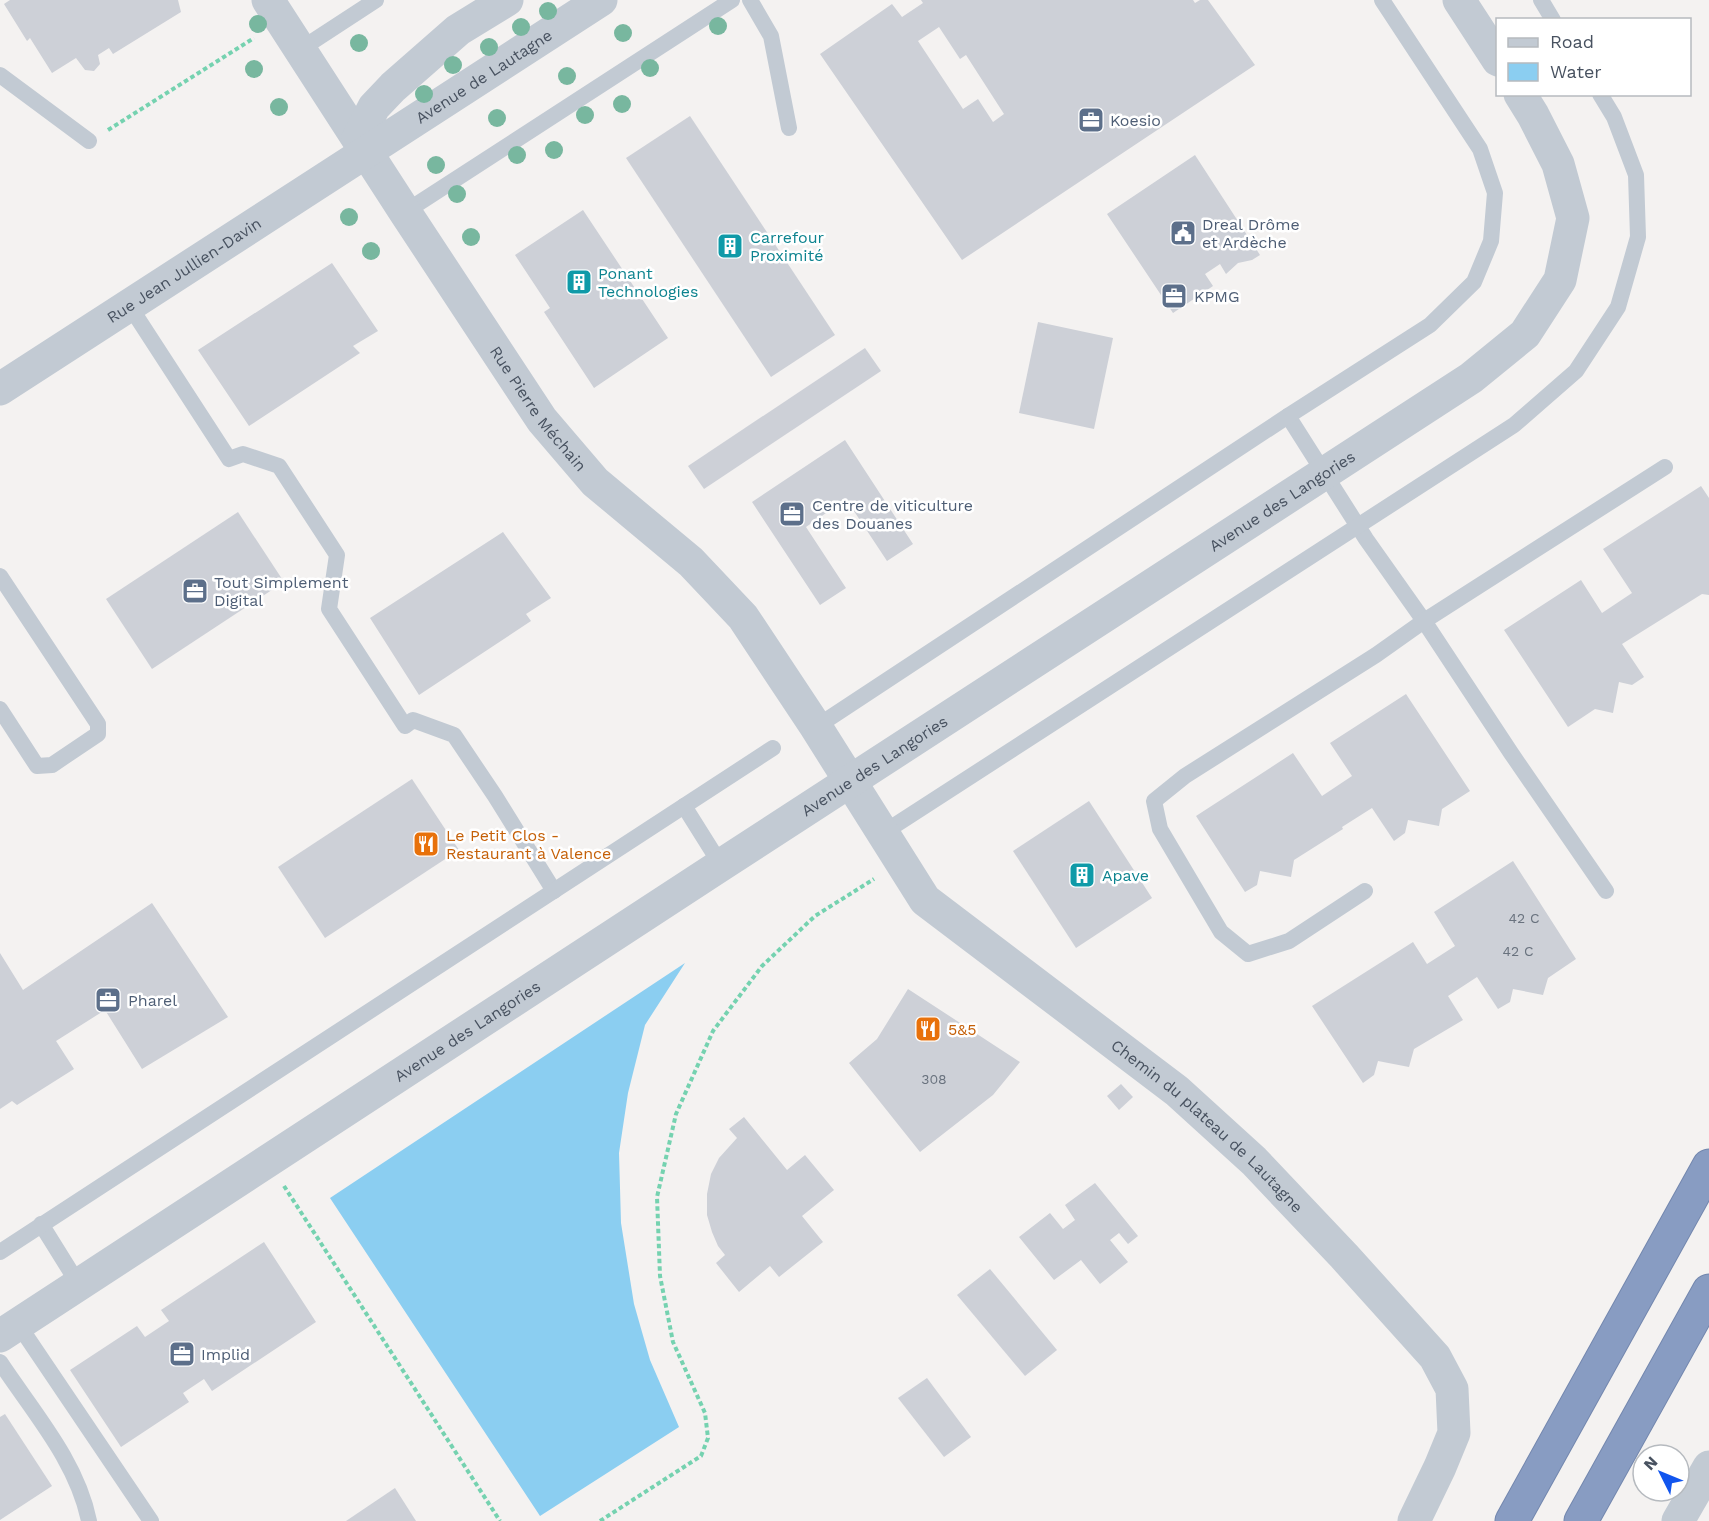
<svg xmlns="http://www.w3.org/2000/svg" width="1709" height="1521" font-family="'Work Sans',sans-serif">
<style>
.water{fill:#8bcef1}
.building{fill:#cdd0d7;fill-rule:evenodd}
.lines{fill:none;stroke-linecap:round;stroke-linejoin:round}
.highway-casing{stroke:#7387ae;stroke-width:35}
.path{stroke:#75d2b0;stroke-width:4;stroke-dasharray:4.5 3;stroke-linecap:butt}
.lane{stroke:#c2cad3;stroke-width:16}
.street{stroke:#c2cad3;stroke-width:33}
.highway{stroke:#889cc2;stroke-width:33}
.tree{fill:#78b79f}
.labels{text-anchor:middle;dominant-baseline:central;stroke-width:5;stroke-linejoin:round;paint-order:stroke}
.number-label{font-size:14px;fill:#69727e}
.street-label{font-size:16px;fill:#485260;stroke:#fff}
.service-label{font-size:16px;fill:#4e5e75;stroke:#fff;text-anchor:start}
.culture-label{font-size:16px;fill:#0d838f;stroke:#fff;text-anchor:start}
.food-label{font-size:16px;fill:#c56008;stroke:#fff;text-anchor:start}
</style>
<rect width="100%" height="100%" fill="#f4f2f1"/>
<polygon class="water" points="685,963 645,1025 628,1093 619,1153 621,1223 634,1304 650,1360 679,1427 540,1516 330,1198"/>
<g class="building">
<polygon points="10,0 178,0 181,12 113,54 109,48 98,55 100,64 94,71 85,70 76,58 52,73 30,38 27,41 4,4"/>
<path d="M921 0H1193L1195 3 1200 0H1208L1255 65 962 260 820 54 892 4 902 17 923 3ZM939 27 960 59 966 55 1004 114 993 122 978 99 963 109 918 41Z"/>
<polygon points="690,116 835,335 771,377 626,158"/>
<polygon points="1195,155 1260,255 1252,260 1238,263 1226,274 1220,264 1205,274 1213,286 1173,313 1107,214"/>
<polygon points="583,210 668,338 594,388 544,312 550,308 515,255"/>
<polygon points="332,263 378,331 353,346 360,353 249,426 198,350"/>
<polygon points="1038,322 1113,338 1094,429 1019,413"/>
<polygon points="865,348 881,371 704,489 688,466"/>
<polygon points="845,440 913,544 887,561 846,499 806,527 846,588 820,605 752,502"/>
<polygon points="1701,486 1709,498 1709,595 1702,594 1622,644 1644,677 1632,685 1619,682 1613,713 1595,709 1568,727 1504,630 1581,580 1602,613 1632,593 1603,549"/>
<polygon points="238,512 284,582 152,669 106,599"/>
<polygon points="503,532 551,598 526,614 531,621 419,695 370,618"/>
<polygon points="1406,694 1470,791 1442,809 1439,826 1408,820 1405,833 1394,841 1372,808 1342,827 1343,829 1294,860 1291,877 1260,871 1257,885 1245,892 1196,816 1293,753 1322,796 1352,776 1330,743"/>
<polygon points="412,779 459,850 325,938 278,867"/>
<polygon points="1089,801 1152,898 1076,948 1013,851"/>
<polygon points="1513,861 1576,959 1548,978 1543,995 1513,989 1510,1002 1498,1009 1477,977 1448,996 1463,1020 1414,1049 1409,1067 1378,1061 1374,1075 1363,1083 1312,1006 1413,942 1427,964 1455,946 1434,912"/>
<polygon points="152,903 228,1017 142,1069 105,1010 56,1041 74,1069 17,1105 12,1101 0,1109 0,953 23,990"/>
<polygon points="908,989 1020,1062 993,1095 920,1152 849,1063 877,1039"/>
<polygon points="1121,1084 1133,1097 1119,1110 1107,1096"/>
<polygon points="744,1117 787,1170 805,1155 834,1190 802,1216 823,1242 779,1277 770,1266 739,1292 716,1263 725,1255 718,1246 712,1232 707,1215 707,1194 711,1174 719,1158 737,1138 729,1129"/>
<polygon points="1095,1183 1138,1236 1128,1244 1119,1233 1110,1240 1128,1262 1100,1284 1081,1260 1054,1280 1019,1237 1050,1213 1063,1229 1075,1220 1065,1205"/>
<polygon points="264,1242 316,1322 212,1391 204,1379 183,1393 189,1402 121,1447 70,1370 137,1326 145,1337 169,1321 161,1310"/>
<polygon points="990,1269 1057,1350 1025,1376 957,1295"/>
<polygon points="927,1378 971,1437 944,1457 898,1398"/>
<polygon points="5,1414 52,1486 0,1520 0,1417"/>
<polygon points="395,1488 416,1521 346,1521"/>
</g>
<g class="lines">
<g class="highway-casing">
<g id="highway">
<polyline points="1512,1521 1709,1166"/>
<polyline points="1581,1521 1709,1291"/>
</g>
</g>
<g class="path">
<polyline points="108,130 254,38"/>
<polyline points="284,1186 500,1521"/>
<polyline points="600,1521 701,1456 708,1438 705,1413 673,1342 660,1276 657,1197 676,1114 713,1031 762,966 815,916 874,879"/>
</g>
<g class="lane">
<polyline points="750,0 771,36 789,128"/>
<polyline points="1541,0 1553,20"/>
<polyline points="301,49 376,0"/>
<polyline points="0,75 89,141"/>
<polyline points="405,212 732,0"/>
<polyline points="129,305 229,459 243,454 279,466 337,555 329,609 405,726 413,720 454,735 495,796 554,891"/>
<polyline points="1288,416 1366,539 1424,621 1511,753 1606,891"/>
<polyline points="0,576 98,724 98,734 52,765 37,766 0,709"/>
<polyline points="816,727 1288,416 1430,325 1474,282 1491,241 1495,193 1480,149 1382,0"/>
<polyline points="684,806 721,865"/>
<polyline points="883,833 1514,425 1576,371 1618,307 1638,237 1636,175 1614,117 1600,94"/>
<polyline points="1365,891 1289,941 1248,954 1221,932 1160,829 1154,801 1185,776 1376,655 1424,621 1665,467"/>
<polyline points="41,1224 79,1285"/>
<polyline points="0,1252 773,748"/>
<polyline points="18,1324 151,1521"/>
<path d="M0 1362C33 1412 77 1461 89 1521"/>
</g>
<g class="street">
<path id="s1" d="M268 0 405 212 542 420 595 482 691 562 743 617 816 727 925 900 1177 1091 1254 1161 1344 1256 1435 1357 1452 1389 1454 1433 1440 1467 1414 1521"/>
<polyline points="1459,0 1498,60"/>
<polyline points="358,138 374,107 393,87 458,30 507,0"/>
<path id="s2" d="M0 389C200 259 401 130 601 0"/>
<path id="s3" d="M0 1336 721 865 1471 378 1525 334 1560 280 1573 218 1558 164 1533 115 1520 94"/>
<polyline points="1678,1521 1709,1467"/>
</g>
<use href="#highway" class="highway"/>
</g>
<g class="tree">
<circle cx="548" cy="11" r="9"/>
<circle cx="258" cy="24" r="9"/>
<circle cx="718" cy="26" r="9"/>
<circle cx="521" cy="27" r="9"/>
<circle cx="623" cy="33" r="9"/>
<circle cx="359" cy="43" r="9"/>
<circle cx="489" cy="47" r="9"/>
<circle cx="453" cy="65" r="9"/>
<circle cx="650" cy="68" r="9"/>
<circle cx="254" cy="69" r="9"/>
<circle cx="567" cy="76" r="9"/>
<circle cx="424" cy="94" r="9"/>
<circle cx="622" cy="104" r="9"/>
<circle cx="279" cy="107" r="9"/>
<circle cx="585" cy="115" r="9"/>
<circle cx="497" cy="118" r="9"/>
<circle cx="554" cy="150" r="9"/>
<circle cx="517" cy="155" r="9"/>
<circle cx="436" cy="165" r="9"/>
<circle cx="457" cy="194" r="9"/>
<circle cx="349" cy="217" r="9"/>
<circle cx="471" cy="237" r="9"/>
<circle cx="371" cy="251" r="9"/>
</g>
<defs>
<g id="office-square" transform="scale(1.35)"><rect x="-9" y="-9" width="18" height="18" rx="4" fill="#5c6f8a" stroke="#fff"/><path d="M-6-3h4V-5.5h4V-3h4V5H-6ZM-1-4.5V-3h2v-1.5ZM-6 0V1H6V0Z" fill="#fff"/></g>
<g id="civic-square" transform="scale(1.35)"><rect x="-9" y="-9" width="18" height="18" rx="4" fill="#5c6f8a" stroke="#fff"/><path d="M-.6-6.5H3V-4.5H.6V-3L4-1V1h2V6H-6V1h2V-1L-.6-3ZM-1.2 2.5V6h2.4V2.5Z" fill="#fff"/></g>
<g id="building-square" transform="scale(1.35)"><rect x="-9" y="-9" width="18" height="18" rx="4" fill="#0f9aa8" stroke="#fff"/><path d="M-4-6H4V6H1V3H-1V6H-4ZM-2.5-4.3h1.7v1.8h-1.7ZM.8-4.3h1.7v1.8H.8ZM-2.5-1h1.7V.8h-1.7ZM.8-1h1.7V.8H.8Z" fill="#fff"/></g>
<g id="restaurant-square" transform="scale(1.35)"><rect x="-9" y="-9" width="18" height="18" rx="4" fill="#e8710a" stroke="#fff"/><path d="M-5-6h1v4h1v-4h1v4h1v-4h1v5L-1.5 .5V6h-2V.5L-5-1ZM5-6V6H3V1.5H1.5Q1.5-4 5-6Z" fill="#fff"/></g>
</defs>
<g fill-rule="evenodd">
<use href="#office-square" x="1091" y="120"/>
<use href="#civic-square" x="1183" y="233"/>
<use href="#building-square" x="730" y="246"/>
<use href="#building-square" x="579" y="282"/>
<use href="#office-square" x="1174" y="296"/>
<use href="#office-square" x="792" y="514"/>
<use href="#office-square" x="195" y="591"/>
<use href="#restaurant-square" x="426" y="844"/>
<use href="#building-square" x="1082" y="875"/>
<use href="#office-square" x="108" y="1000"/>
<use href="#restaurant-square" x="928" y="1029"/>
<use href="#office-square" x="182" y="1354"/>
</g>
<g class="labels">
<g class="number-label">
<text x="1524" y="918">42 C</text>
<text x="1518" y="951">42 C</text>
<text x="934" y="1079">308</text>
</g>
<g class="street-label">
<text stroke="none"><textPath href="#s2" startOffset="576">Avenue de Lautagne</textPath></text>
<text stroke="none"><textPath href="#s2" startOffset="219">Rue Jean Jullien-Davin</textPath></text>
<text stroke="none"><textPath href="#s1" startOffset="490">Rue Pierre Méchain</textPath></text>
<text stroke="none"><textPath href="#s3" startOffset="1530">Avenue des Langories</textPath></text>
<text stroke="none"><textPath href="#s3" startOffset="1044">Avenue des Langories</textPath></text>
<text stroke="none"><textPath href="#s3" startOffset="558">Avenue des Langories</textPath></text>
<text stroke="none"><textPath href="#s1" startOffset="1482">Chemin du plateau de Lautagne</textPath></text>
</g>
<g class="service-label">
<text x="1110" y="120">Koesio</text>
<text x="1202" y="224">Dreal Drôme<tspan x="1202" dy="18">et Ardèche</tspan></text>
<text x="1194" y="296">KPMG</text>
<text x="812" y="505">Centre de viticulture<tspan x="812" dy="18">des Douanes</tspan></text>
<text x="214" y="582">Tout Simplement<tspan x="214" dy="18">Digital</tspan></text>
<text x="128" y="1000">Pharel</text>
<text x="201" y="1354">Implid</text>
</g>
<g class="culture-label">
<text x="750" y="237">Carrefour<tspan x="750" dy="18">Proximité</tspan></text>
<text x="598" y="273">Ponant<tspan x="598" dy="18">Technologies</tspan></text>
<text x="1102" y="875">Apave</text>
</g>
<g class="food-label">
<text x="446" y="835">Le Petit Clos -<tspan x="446" dy="18">Restaurant à Valence</tspan></text>
<text x="948" y="1029">5&amp;5</text>
</g>
</g>
<rect x="1496" y="18" width="195" height="78" fill="#ffffff" stroke="#b6babf" stroke-width="1.5"/>
<rect x="1508" y="38" width="30" height="9" fill="#c2cad3" stroke="#b6babf" stroke-width="1.5"/>
<text x="1550" y="48" font-size="18" fill="#485260">Road</text>
<rect x="1508" y="63" width="30" height="18" fill="#8bcef1" stroke="#b6babf" stroke-width="1.5"/>
<text x="1550" y="78" font-size="18" fill="#485260">Water</text>
<g transform="translate(1661 1473) rotate(313)"><circle r="28" fill="#ffffff" stroke="#b6babf" stroke-width="1.5"/>
<path d="M0-4.5L10 22L0 15L-10 22Z" fill="#1155ee"/>
<text y="-9" font-size="16" font-weight="bold" text-anchor="middle" fill="#485260">N</text>
</g>
</svg>
